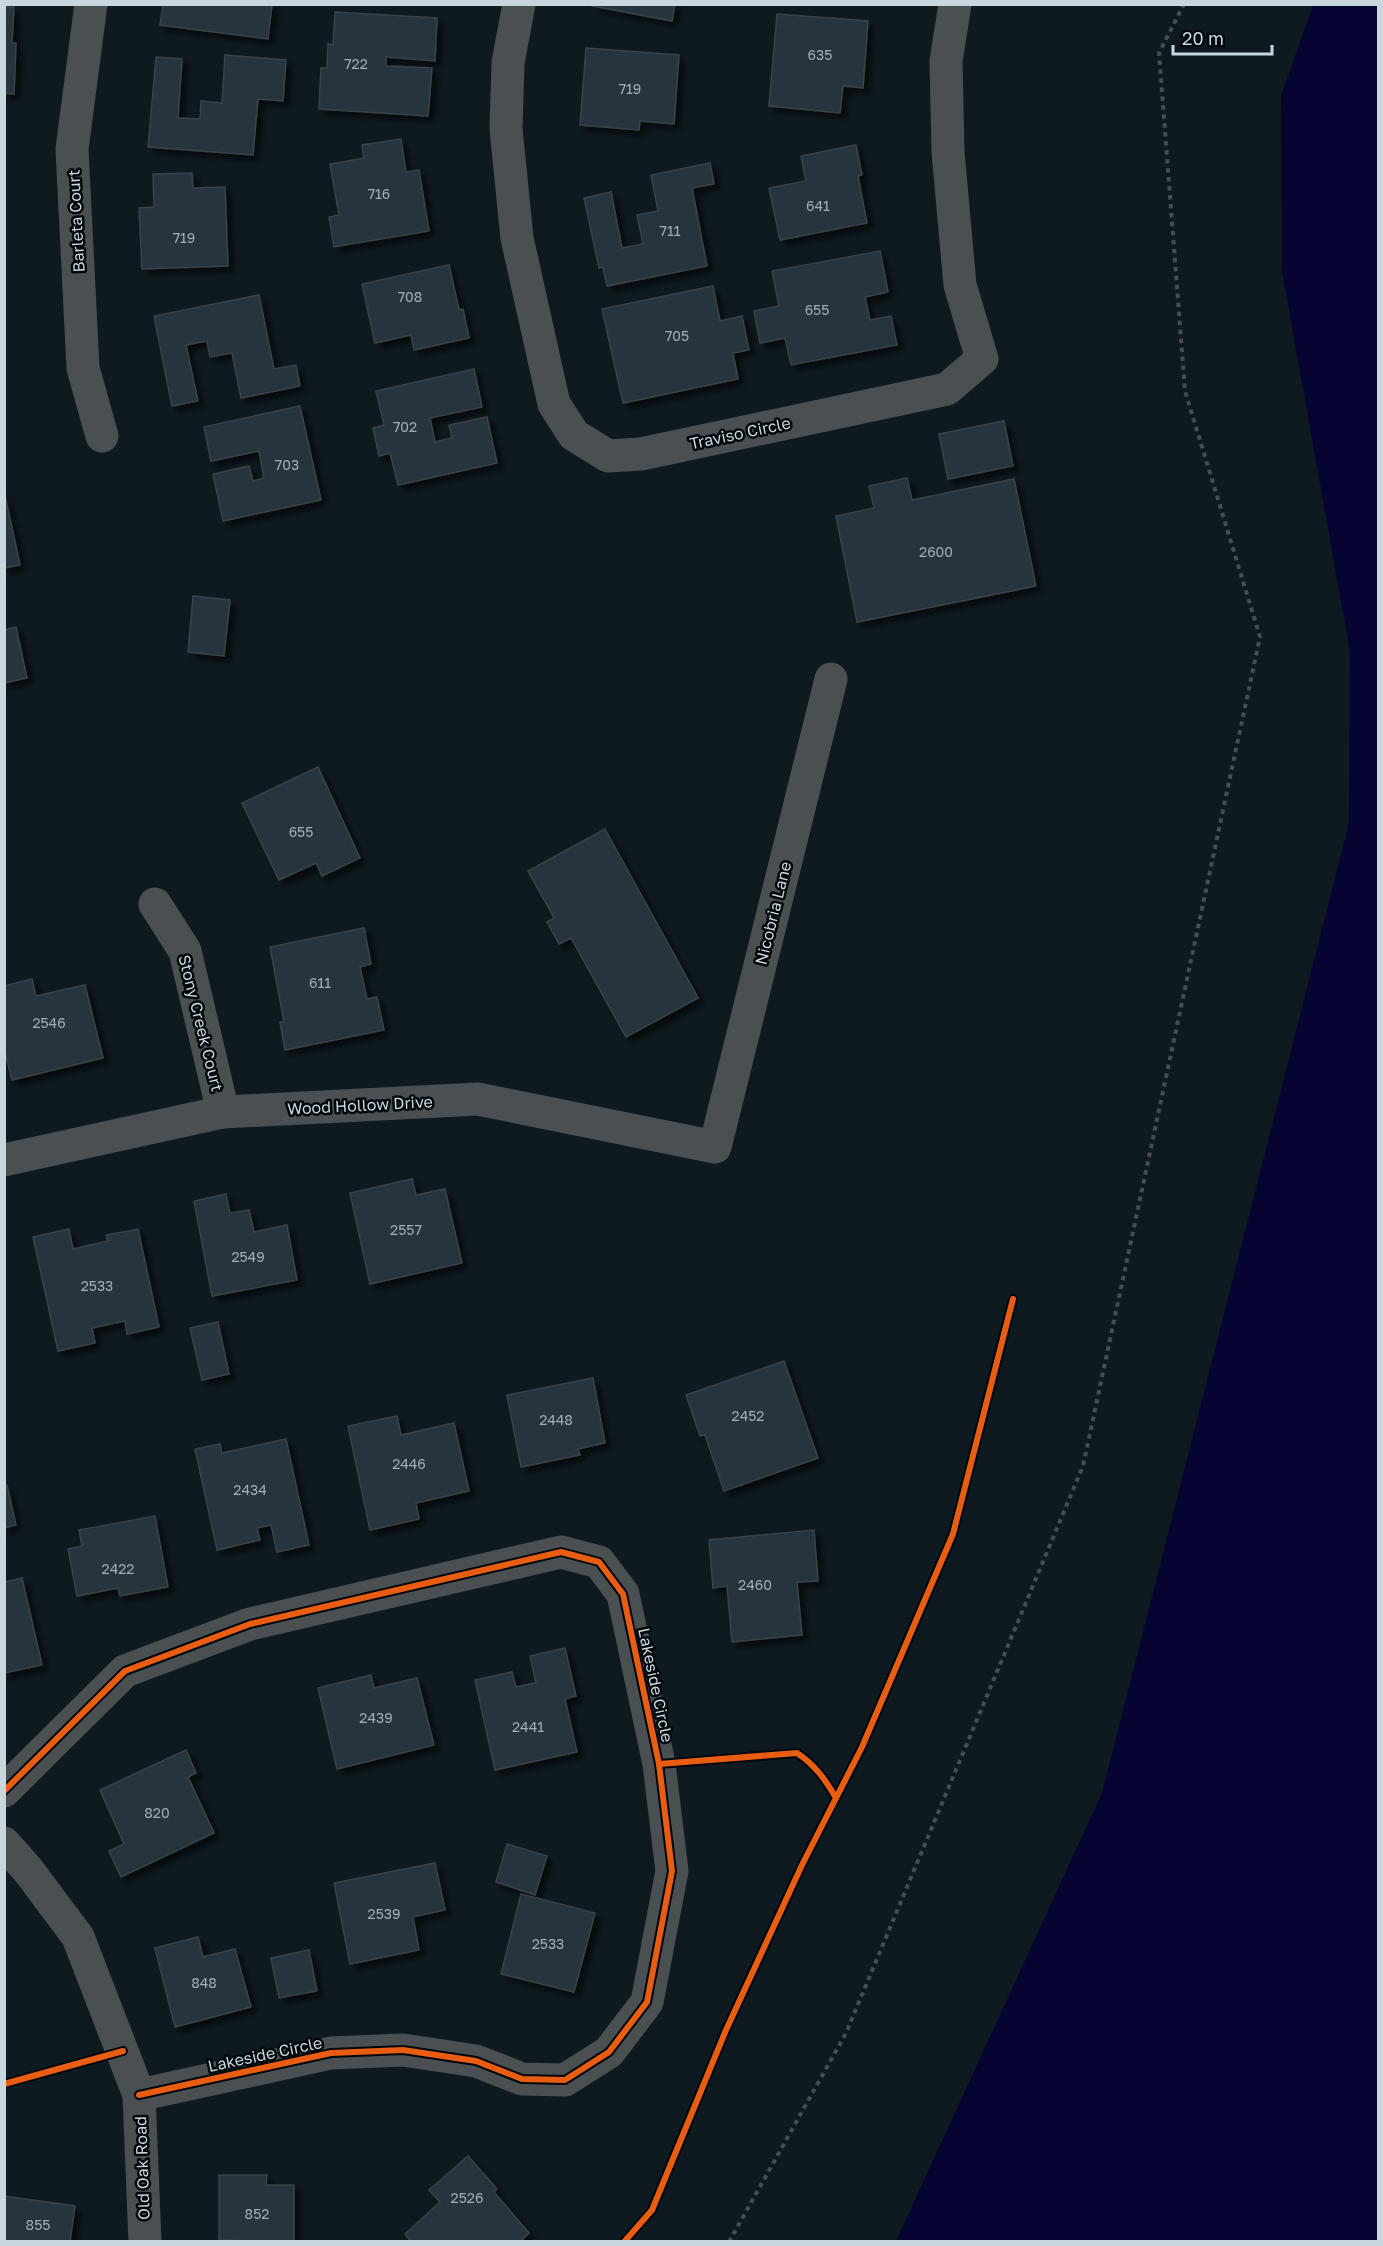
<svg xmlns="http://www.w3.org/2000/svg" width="1383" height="2246" font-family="'Golos Text',sans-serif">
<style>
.water{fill:#060531}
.building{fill:#26343e;stroke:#3a4248;stroke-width:1.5;filter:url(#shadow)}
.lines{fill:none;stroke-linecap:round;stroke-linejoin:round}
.path{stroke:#474d50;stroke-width:4;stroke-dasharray:4.5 4.5;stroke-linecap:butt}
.minor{stroke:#4a5052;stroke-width:33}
.cycleway-casing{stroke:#01070b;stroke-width:10}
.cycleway{stroke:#e95d12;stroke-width:6}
.labels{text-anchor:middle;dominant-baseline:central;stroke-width:5;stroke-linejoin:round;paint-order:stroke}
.number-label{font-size:14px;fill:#a0aeb5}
.street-label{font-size:16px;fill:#c8d6dd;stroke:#01070b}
</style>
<defs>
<filter id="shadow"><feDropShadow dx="5.5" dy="5.5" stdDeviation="3" flood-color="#0009"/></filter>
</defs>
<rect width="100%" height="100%" fill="#0f1a20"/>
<polygon class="water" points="1313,5 1378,5 1378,2241 896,2241 1102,1793 1349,823 1350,652 1282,271 1281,96"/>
<g class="building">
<polygon points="163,4 272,4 268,39 160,25"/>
<polygon points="592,4 675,4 672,21 592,6"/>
<polygon points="4,7 14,7 12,43 16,43 14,94 4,93"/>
<polygon points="335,12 437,18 435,61 386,57 386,66 432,68 428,116 319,109 321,68 327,68 328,44 333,45"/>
<polygon points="777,14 868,21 863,88 843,86 840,113 769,106"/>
<polygon points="586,48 679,55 674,124 640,121 639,130 580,125"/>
<polygon points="225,55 286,60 283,101 258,99 253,155 148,147 156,57 182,59 178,118 200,119 201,101 222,103"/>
<polygon points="401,139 406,172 419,170 429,231 334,247 329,217 339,215 330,164 364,158 362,145"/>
<polygon points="856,145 862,175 858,176 867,223 780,240 769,188 806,181 801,156"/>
<polygon points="710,163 714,184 692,188 707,266 607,286 603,267 599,268 584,198 611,192 622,248 643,244 637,215 658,211 651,175"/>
<polygon points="192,173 193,188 225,187 228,266 142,269 139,208 154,207 153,174"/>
<polygon points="880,251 888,292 865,297 870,320 891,316 897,345 791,365 785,338 760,343 754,311 779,306 772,271"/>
<polygon points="449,265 459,310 463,309 469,338 414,350 411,335 375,343 362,284"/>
<polygon points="713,286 720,321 742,316 749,350 733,353 738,379 623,403 602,309"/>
<polygon points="259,295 274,369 296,365 300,386 241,398 232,353 210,357 207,341 186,345 198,401 172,406 154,316"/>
<polygon points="474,369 482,407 430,418 435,442 452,438 449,425 487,417 497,463 398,485 390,453 379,456 373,428 384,425 376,391"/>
<polygon points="300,406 321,500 223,521 213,474 249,466 253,481 264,478 259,451 211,461 204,427"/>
<polygon points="1004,421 1013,466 948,479 939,434"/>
<polygon points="907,478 912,500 1014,479 1036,586 857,622 836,516 874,508 869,486"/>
<polygon points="4,491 20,565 4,568"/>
<polygon points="193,596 230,600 224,656 188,652"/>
<polygon points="16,627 27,678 4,683 4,630"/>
<polygon points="318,767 360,858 322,876 316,863 279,880 242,803"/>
<polygon points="605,829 698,998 626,1037 571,938 559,944 547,922 554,918 528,871"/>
<polygon points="364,928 371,964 360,967 367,999 377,997 384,1030 285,1050 280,1022 284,1022 270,947"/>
<polygon points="32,979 36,996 85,985 103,1058 12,1080 4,1048 4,986"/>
<polygon points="412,1179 416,1195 445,1189 462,1263 370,1284 350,1193"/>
<polygon points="226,1194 230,1213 249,1210 254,1232 287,1225 297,1280 212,1296 194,1201"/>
<polygon points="69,1229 73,1249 108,1241 106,1235 138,1229 159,1327 127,1334 125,1321 92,1328 95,1343 58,1351 33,1237"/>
<polygon points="218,1322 229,1374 202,1380 190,1328"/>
<polygon points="784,1361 818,1458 724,1491 705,1435 700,1436 686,1395"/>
<polygon points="593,1378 605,1443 578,1449 580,1455 521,1467 507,1395"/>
<polygon points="397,1416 401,1435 454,1423 469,1491 416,1503 419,1519 370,1530 348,1426"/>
<polygon points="286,1439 309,1545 277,1552 271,1525 257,1528 260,1540 217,1550 195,1449 220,1444 222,1453"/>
<polygon points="4,1485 7,1485 16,1525 4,1528"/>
<polygon points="155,1516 168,1587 120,1596 118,1588 77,1596 68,1549 82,1546 79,1530"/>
<polygon points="814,1530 818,1581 797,1582 802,1635 732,1642 727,1586 713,1588 709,1540"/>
<polygon points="22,1578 42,1665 4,1673 4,1582"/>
<polygon points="565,1648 576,1696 565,1699 577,1752 495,1770 475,1680 512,1672 516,1687 536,1683 530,1656"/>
<polygon points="371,1675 374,1688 417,1678 434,1745 337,1769 318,1688"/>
<polygon points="186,1750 196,1773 188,1777 214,1833 121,1877 109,1851 124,1844 100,1790"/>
<polygon points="507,1844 547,1856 535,1895 496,1882"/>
<polygon points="435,1863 445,1910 413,1917 419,1950 350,1964 334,1883"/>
<polygon points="521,1894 595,1913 574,1992 501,1974"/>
<polygon points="198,1937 203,1957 235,1949 251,2007 175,2027 155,1948"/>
<polygon points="309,1950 317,1991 279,1998 271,1958"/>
<polygon points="468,2156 497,2189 494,2192 529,2233 520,2242 411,2242 405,2234 440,2202 429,2190"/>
<polygon points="219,2175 267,2175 266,2185 294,2185 294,2242 219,2240"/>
<polygon points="4,2196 75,2206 70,2242 4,2242"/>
</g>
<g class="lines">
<polyline class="path" points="729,2242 846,2033 1083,1466 1260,637 1185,391 1159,53 1184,4"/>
<g class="minor">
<polyline points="91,4 72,149 83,368 102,436"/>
<polyline points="519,4 508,63 506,129 517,238 554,404 574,435 608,456 641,454 947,389 982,359 960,285 948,152 946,61 955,4"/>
<polyline points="155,904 185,951 223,1112"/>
<polyline points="4,1160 223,1112 478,1099 715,1147 831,679"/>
<polyline points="4,1791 125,1671 250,1624 561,1552 599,1562 623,1594 659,1764 672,1871 647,2002 609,2052 565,2080 522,2079 476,2061 403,2050 331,2053 139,2095"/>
<polyline points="4,1843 28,1870 78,1937 139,2095 145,2242"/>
</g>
<g class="cycleway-casing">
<g id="cycleway">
<path d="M659 1764 797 1753C815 1765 825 1779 836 1798"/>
<polyline points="4,1791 125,1671 250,1624 561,1552 599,1562 623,1594 659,1764 672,1871 647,2002 609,2052 565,2080 522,2079 476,2061 403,2050 331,2053 139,2095"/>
<polyline points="4,2084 123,2051"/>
<polyline points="624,2242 652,2210 726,2030 802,1865 862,1747 953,1534 1013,1299"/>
</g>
</g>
<use href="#cycleway" class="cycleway"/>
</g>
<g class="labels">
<g class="number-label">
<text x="820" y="54">635</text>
<text x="356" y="63">722</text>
<text x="630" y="88">719</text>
<text x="379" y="193">716</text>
<text x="818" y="205">641</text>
<text x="670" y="230">711</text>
<text x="184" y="237">719</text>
<text x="410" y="296">708</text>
<text x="817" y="309">655</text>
<text x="677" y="335">705</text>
<text x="405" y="426">702</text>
<text x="287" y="464">703</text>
<text x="936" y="551">2600</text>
<text x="301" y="831">655</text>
<text x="320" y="982">611</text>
<text x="49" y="1022">2546</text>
<text x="406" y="1229">2557</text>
<text x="248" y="1256">2549</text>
<text x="97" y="1285">2533</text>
<text x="748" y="1415">2452</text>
<text x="556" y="1419">2448</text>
<text x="409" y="1463">2446</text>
<text x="250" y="1489">2434</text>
<text x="118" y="1568">2422</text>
<text x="755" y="1584">2460</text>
<text x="376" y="1717">2439</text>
<text x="528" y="1726">2441</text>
<text x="157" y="1812">820</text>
<text x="384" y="1913">2539</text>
<text x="548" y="1943">2533</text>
<text x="204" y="1982">848</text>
<text x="467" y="2197">2526</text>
<text x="257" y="2213">852</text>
<text x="38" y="2224">855</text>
</g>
<g class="street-label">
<text transform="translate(76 221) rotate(-93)">Barleta Court</text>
<text transform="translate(740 433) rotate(-12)">Traviso Circle</text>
<text transform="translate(773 913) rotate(-76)">Nicobria Lane</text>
<text transform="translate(201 1023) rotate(76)">Stony Creek Court</text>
<text transform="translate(360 1105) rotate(-3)">Wood Hollow Drive</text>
<text transform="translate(656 1685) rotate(78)">Lakeside Circle</text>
<text transform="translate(265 2054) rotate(-12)">Lakeside Circle</text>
<text transform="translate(142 2168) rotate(-92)">Old Oak Road</text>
</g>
</g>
<rect width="1383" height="2246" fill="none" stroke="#c8d6dd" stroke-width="12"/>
<path d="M1173 45v9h99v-9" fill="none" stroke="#c8d6dd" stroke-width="3"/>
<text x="1182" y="45" font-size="18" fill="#c8d6dd" stroke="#01070b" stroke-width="4.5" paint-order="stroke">20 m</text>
</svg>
